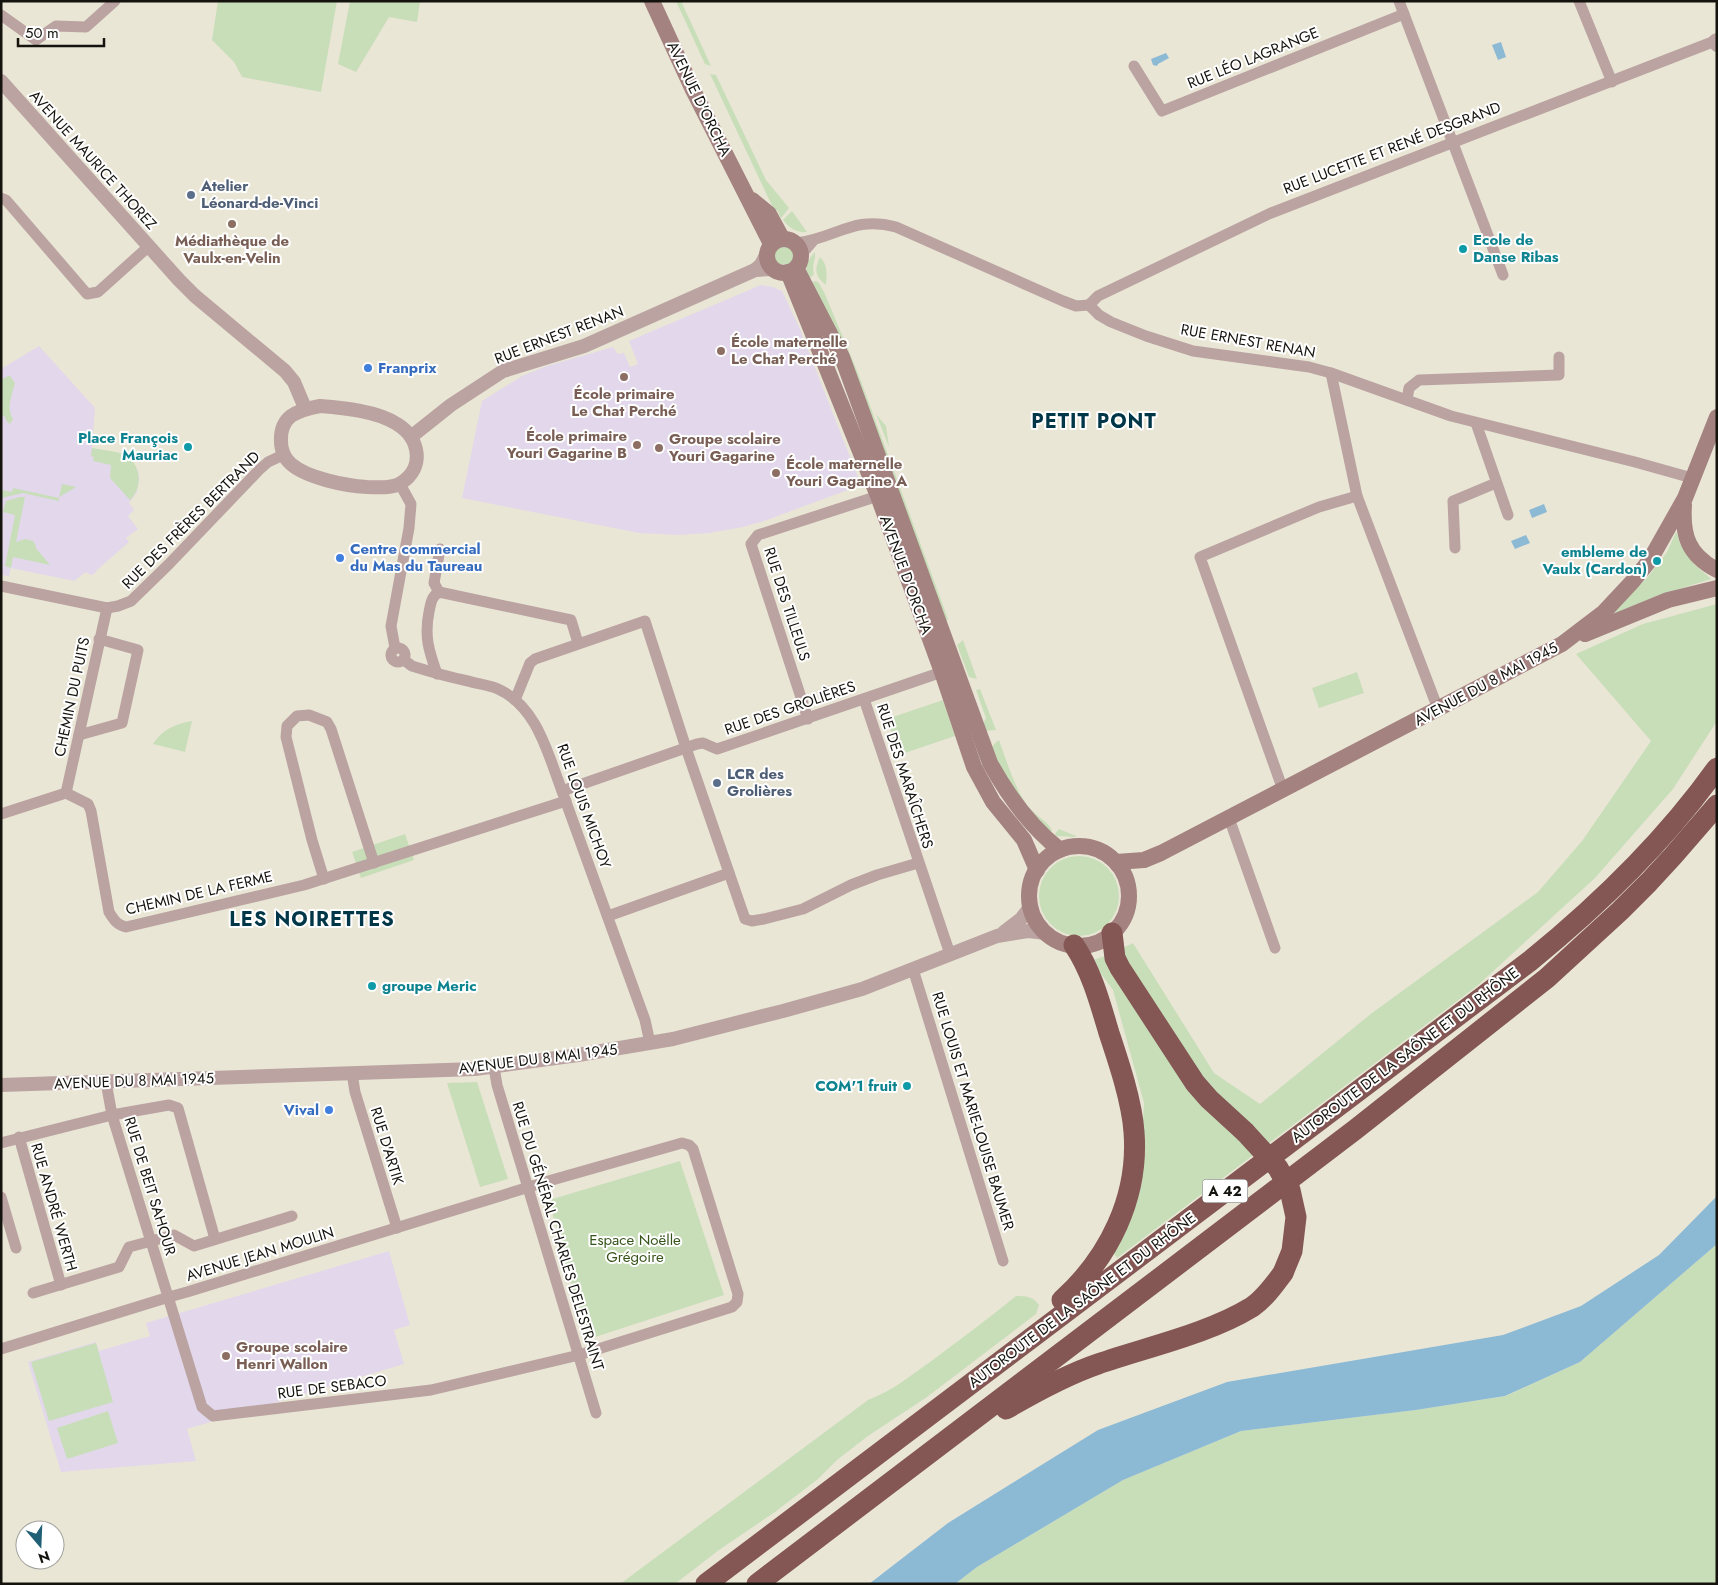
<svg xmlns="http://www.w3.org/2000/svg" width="1718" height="1585" font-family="Jost,sans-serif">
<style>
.education{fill:#e2d7eb}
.green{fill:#c8deb9}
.water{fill:#8cbad5}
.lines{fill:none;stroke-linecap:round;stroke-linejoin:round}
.minor{stroke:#baa3a1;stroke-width:11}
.tertiary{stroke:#baa3a1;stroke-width:14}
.secondary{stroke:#a48280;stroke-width:16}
.motorway{stroke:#845654;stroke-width:21}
.motorway-bridge{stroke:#845654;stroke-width:21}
.service-dot{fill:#5c6f8a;stroke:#fff;stroke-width:2}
.education-dot{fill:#8d6e63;stroke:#fff;stroke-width:2}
.culture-dot{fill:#0f9aa8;stroke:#fff;stroke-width:2}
.shop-dot{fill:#3f7fe0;stroke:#fff;stroke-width:2}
.labels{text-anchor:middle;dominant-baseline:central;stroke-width:4;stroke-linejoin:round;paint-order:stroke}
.shield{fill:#fff;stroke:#5a5a56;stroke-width:1}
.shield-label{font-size:14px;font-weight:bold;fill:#14130d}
.street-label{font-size:15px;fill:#14130d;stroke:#fff}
.service-label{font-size:15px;font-weight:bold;fill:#4e5e75;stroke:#fff;text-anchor:start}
.culture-label{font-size:15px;font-weight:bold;fill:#0d838f;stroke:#fff;text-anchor:end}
.education-label{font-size:15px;font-weight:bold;fill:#785e54;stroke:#fff;text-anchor:start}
.shop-label{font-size:15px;font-weight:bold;fill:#366cbe;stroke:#fff;text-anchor:start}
.park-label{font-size:15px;fill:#36541a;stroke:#fff}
.district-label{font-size:20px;font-weight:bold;letter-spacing:1px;fill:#003748;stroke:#fff}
</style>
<rect width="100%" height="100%" fill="#eae6d6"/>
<g class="education">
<polygon points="761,285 773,287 782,291 799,327 861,485 767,520 743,527 709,533 679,535 639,533 462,498 482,401 522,376 547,366 613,347 618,354 624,353 630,367 638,364 629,341"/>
<polygon points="39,346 95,408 92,448 123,454 132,462 138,471 139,478 137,492 129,503 134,510 128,516 138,529 126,538 129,542 97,570 94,574 91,575 86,572 74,581 11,568 9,576 1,575 1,369"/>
<polygon points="389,1251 410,1325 394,1330 404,1364 187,1429 196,1461 61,1472 28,1362 96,1342 99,1351 150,1336 146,1323"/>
</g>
<g class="green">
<polygon points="218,1 337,1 321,92 242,77 234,62 212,40"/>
<polygon points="350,1 420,1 417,22 389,17 356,72 338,64"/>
<polygon points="676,1 681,1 711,66 705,64"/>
<polygon points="710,74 716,75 766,180 789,208 781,218 777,210 774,210"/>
<path d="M792 211 807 232C797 233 789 228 783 220Z"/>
<circle cx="784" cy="255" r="10"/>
<path d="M815 252C816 261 811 265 814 274L807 281C805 269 806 261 815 252Z"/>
<path d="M820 257C828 265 827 274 826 285 815 276 814 270 820 257Z"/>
<polygon points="815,281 818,282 824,292 858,373 948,619 945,622 809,284"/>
<path d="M8 376H10L15 383C12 395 6 408 13 419L10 424 7 422 4 415 1 418V380Z"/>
<polygon points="876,414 886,426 889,447"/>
<path d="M92 448C102 450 114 451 123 454 141 462 144 487 130 500L110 478 111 465 93 461 94 457 91 456Z"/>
<polygon points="62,484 76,487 59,497 59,501 23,493 1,498 1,490 12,492 13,488 59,498"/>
<polygon points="20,497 25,497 16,542 25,539 33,541 36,546 35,547 50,565 13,557 11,568 5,566 15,515 3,512 6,501"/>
<polygon points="1676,532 1694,564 1711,579 1657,596 1609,616 1647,578 1667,552"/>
<path d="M1717 604V721L1673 789 1595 878 1477 986 1117 1258 1113 1252 1143 1122 1144 1103 1113 990C1106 980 1098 971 1093 960L1108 955 1133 943 1214 1073 1260 1104 1372 1013 1538 892 1582 841 1651 741 1576 654 1643 624Z"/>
<polygon points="963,640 977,679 969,677 957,645"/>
<polygon points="1357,672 1364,693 1319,708 1312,688"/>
<polygon points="980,689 996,730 986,731 982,726 986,718 976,690"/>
<polygon points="943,700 955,736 899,755 887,719"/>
<path d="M192 721 185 752 153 744C163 729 175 724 192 721Z"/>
<path d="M999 740C1007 762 1014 786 1027 805 1034 815 1048 821 1052 830L1050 835 999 772 992 747 996 742Z"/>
<polygon points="1059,829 1076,836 1075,837 1056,836 1055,834"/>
<polygon points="405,834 414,860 361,878 352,852"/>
<circle cx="1079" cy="896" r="40"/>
<polygon points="477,1082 508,1179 480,1187 447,1083"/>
<polygon points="680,1161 724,1295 589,1339 571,1284 549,1200"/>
<polygon points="1717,1244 1717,1584 955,1584 977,1567 1123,1480 1241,1431 1416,1410 1506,1396 1580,1362"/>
<path d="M1016 1296C1027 1296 1032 1296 1039 1305L1036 1314 927 1397 868 1436 837 1460 818 1479 775 1512 719 1550 675 1584H620L868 1400C892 1391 910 1376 930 1362 959 1340 988 1319 1016 1296Z"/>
<polygon points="96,1343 113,1402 49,1421 31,1362"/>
<polygon points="108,1411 118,1443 67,1459 57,1428"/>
</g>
<g class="water">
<polygon points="1501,42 1506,57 1498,60 1492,45"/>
<polygon points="1166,53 1169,58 1158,64 1157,66 1153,65 1151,59"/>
<polygon points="1544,504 1547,512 1532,518 1529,510"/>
<polygon points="1526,535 1530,543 1515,549 1511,541"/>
<polygon points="1717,1196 1717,1244 1580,1362 1505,1396 1416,1410 1241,1431 1123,1480 977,1567 955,1584 869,1584 948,1523 1098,1430 1227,1382 1503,1335 1581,1306 1659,1255"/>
</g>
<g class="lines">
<g class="minor">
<polyline points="1399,1 1503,275"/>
<polyline points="1579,1 1612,82"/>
<polyline points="1,15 36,40 56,26 86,27 115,1"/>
<polyline points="1134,66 1162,111 1404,14"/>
<polyline points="1,198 6,200 87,294 98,292 148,247"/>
<path d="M796 243C836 239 852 215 896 227L1063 301 1076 306 1089 305 1099 315 1111 322 1146 336 1193 351 1309 367 1331 373 1451 416 1635 462 1692 478"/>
<polyline points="801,255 813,241"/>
<polyline points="1089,305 1098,296 1271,213 1715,41"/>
<polyline points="1331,373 1357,496 1438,709"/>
<polyline points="1407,400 1409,388 1419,380 1559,375 1559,357"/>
<polyline points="1476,423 1508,515"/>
<polyline points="1455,548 1453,501 1496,483"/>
<polyline points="1,586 107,608 118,606 131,601 169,564 259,470 268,462 283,455"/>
<polyline points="439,592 434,583 440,549"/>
<circle cx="398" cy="655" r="7"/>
<polyline points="395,648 391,626 409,528 411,504 400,484"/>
<path d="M404 660 412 666C431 672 449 677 468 681 478 684 489 685 498 689 534 705 546 747 558 780L645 1020 650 1043"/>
<path d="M437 674C429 651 424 637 429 612 431 603 431 597 439 592L571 620 578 643"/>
<polyline points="864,699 950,954"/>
<polyline points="515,700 530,663 535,659 645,621 686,748 745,919 752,921 764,919 803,909 851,885 877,875 918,863"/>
<polyline points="808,719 751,544 758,535 878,496"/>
<polyline points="79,735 122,723 138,650 99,639"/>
<polyline points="1283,790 1200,557 1319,507 1357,496"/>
<polyline points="562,791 697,744 703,743 717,749 723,747 942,672"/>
<polyline points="66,793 107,608"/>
<path d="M1 814 66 793 88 804 91 811 109 912C114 920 117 925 126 927L304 885 566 801"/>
<polyline points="1229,818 1275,948"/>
<polyline points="324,879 312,840 286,737 287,726 297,716 309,715 327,722 331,729 374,863"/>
<polyline points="608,916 729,873"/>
<polyline points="913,969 1003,1261"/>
<polyline points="494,1067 497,1085 596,1413"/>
<polyline points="352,1073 355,1092 397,1228"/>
<polyline points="19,1137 61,1285"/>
<polyline points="1,1143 112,1115 169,1105 178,1108 215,1239"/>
<polyline points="1,1197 16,1248"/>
<polyline points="33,1293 119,1267 129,1247 174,1235 194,1246 292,1216"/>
<polyline points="1,1349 169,1297 187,1292 552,1180 682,1143 689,1145 693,1149 738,1294 737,1302 732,1307 579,1355 431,1390 213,1416 202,1407 112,1115 106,1082"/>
</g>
<g class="tertiary">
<polyline points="1717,40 1715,41 1717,45"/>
<polyline points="1,81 179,280 195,296 285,371 294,382 305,408"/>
<polyline points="755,270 773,269"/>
<path d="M320 406C344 408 377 411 397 424 420 438 425 468 401 483 392 489 377 487 367 487 346 486 307 478 291 464 278 453 277 427 291 416 300 410 309 408 320 406Z"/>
<polyline points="412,436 451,405 503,371 584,346 755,270 761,265 766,255"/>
<polyline points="1004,932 1021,919 1031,906"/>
<polyline points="1,1085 475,1069 578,1055 673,1039 783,1011 862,989 997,936 1028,931 1046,933"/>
</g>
<g class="secondary">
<polyline points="652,1 693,90 771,244"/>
<polyline points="752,200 769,214 782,238"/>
<circle cx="784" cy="256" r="17"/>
<path d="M796 268 842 357 990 763C1008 796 1030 826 1060 850"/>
<polyline points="788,272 878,496 942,672 974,767 993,802 1024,840 1037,870"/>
<path d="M1684 505C1682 535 1688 555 1717 570"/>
<polyline points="1585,634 1668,600 1717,588"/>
<circle cx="1079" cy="896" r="50"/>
<polyline points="1116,862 1144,860 1161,853 1562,644 1604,612 1633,581 1650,560 1685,498 1717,417"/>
</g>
<g class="motorway">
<polyline points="1112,933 1115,958 1120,968 1195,1083 1209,1099 1245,1132"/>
<path d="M1062 1300C1109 1258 1139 1197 1134 1132 1132 1102 1119 1063 1109 1033 1100 1003 1092 972 1074 945"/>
<path d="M1006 1409C1035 1392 1066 1375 1098 1364 1147 1347 1208 1334 1252 1307 1265 1298 1274 1285 1283 1273"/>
<path d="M706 1584 1530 961C1600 904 1665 841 1717 768"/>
<polyline points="757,1584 1356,1129 1547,978 1620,911 1649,882 1673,856 1717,805"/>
</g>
<polyline class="motorway-bridge" points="1245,1132 1278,1168 1290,1190 1296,1217 1292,1251 1283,1273"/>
</g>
<g class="service-dot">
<circle cx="191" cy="195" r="5"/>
<circle cx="717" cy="783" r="5"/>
</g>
<g class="education-dot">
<circle cx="232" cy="224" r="5"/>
<circle cx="721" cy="351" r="5"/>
<circle cx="624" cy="377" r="5"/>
<circle cx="637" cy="445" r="5"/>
<circle cx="659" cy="448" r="5"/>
<circle cx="776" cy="473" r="5"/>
<circle cx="226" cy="1356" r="5"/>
</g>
<g class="culture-dot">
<circle cx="1463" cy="249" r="5"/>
<circle cx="188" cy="447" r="5"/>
<circle cx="1657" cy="561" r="5"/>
<circle cx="372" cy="986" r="5"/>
<circle cx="907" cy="1086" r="5"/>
</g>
<g class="shop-dot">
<circle cx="368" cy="368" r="5"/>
<circle cx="340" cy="558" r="5"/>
<circle cx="329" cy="1110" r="5"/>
</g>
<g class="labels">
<rect class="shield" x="1202.5" y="1179.5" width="45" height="23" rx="4"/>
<g class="shield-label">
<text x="1225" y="1191">A 42</text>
</g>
<g class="street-label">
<text transform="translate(1253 58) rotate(-22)">RUE LÉO LAGRANGE</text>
<text transform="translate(699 99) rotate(64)">AVENUE D'ORCHA</text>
<text transform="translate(1392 148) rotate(-21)">RUE LUCETTE ET RENÉ DESGRAND</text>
<text transform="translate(93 160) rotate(48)">AVENUE MAURICE THOREZ</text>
<text transform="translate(559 335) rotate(-21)">RUE ERNEST RENAN</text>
<text transform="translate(1248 341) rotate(10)">RUE ERNEST RENAN</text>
<text transform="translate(191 520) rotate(-45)">RUE DES FRÈRES BERTRAND</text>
<text transform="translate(906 575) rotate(70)">AVENUE D'ORCHA</text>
<text transform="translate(787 604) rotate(72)">RUE DES TILLEULS</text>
<text transform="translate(1486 684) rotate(-28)">AVENUE DU 8 MAI 1945</text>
<text transform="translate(72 697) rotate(-78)">CHEMIN DU PUITS</text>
<text transform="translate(790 708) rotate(-19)">RUE DES GROLIÈRES</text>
<text transform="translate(905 776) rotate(72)">RUE DES MARAÎCHERS</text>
<text transform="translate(584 806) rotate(70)">RUE LOUIS MICHOY</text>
<text transform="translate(199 893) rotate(-13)">CHEMIN DE LA FERME</text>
<text transform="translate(1405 1055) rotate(-37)">AUTOROUTE DE LA SAÔNE ET DU RHÔNE</text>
<text transform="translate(538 1059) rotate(-7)">AVENUE DU 8 MAI 1945</text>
<text transform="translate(134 1081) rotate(-2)">AVENUE DU 8 MAI 1945</text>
<text transform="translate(973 1111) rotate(73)">RUE LOUIS ET MARIE-LOUISE BAUMER</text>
<text transform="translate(387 1146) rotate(73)">RUE D'ARTIK</text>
<text transform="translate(150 1186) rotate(73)">RUE DE BEIT SAHOUR</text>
<text transform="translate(54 1207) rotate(74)">RUE ANDRÉ WERTH</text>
<text transform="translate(558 1236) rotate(73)">RUE DU GÉNÉRAL CHARLES DELESTRAINT</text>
<text transform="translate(260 1254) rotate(-17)">AVENUE JEAN MOULIN</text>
<text transform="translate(1082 1300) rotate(-37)">AUTOROUTE DE LA SAÔNE ET DU RHÔNE</text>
<text transform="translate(332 1387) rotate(-7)">RUE DE SEBACO</text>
</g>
<g class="service-label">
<text x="201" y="186">Atelier<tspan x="201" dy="17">Léonard-de-Vinci</tspan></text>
<text x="727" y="774">LCR des<tspan x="727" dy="17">Grolières</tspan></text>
</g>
<g class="culture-label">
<text x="1473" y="240" text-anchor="start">Ecole de<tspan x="1473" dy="17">Danse Ribas</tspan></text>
<text x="178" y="438">Place François<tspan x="178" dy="17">Mauriac</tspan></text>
<text x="1647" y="552">embleme de<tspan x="1647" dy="17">Vaulx (Cardon)</tspan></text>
<text x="382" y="986" text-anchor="start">groupe Meric</text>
<text x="897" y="1086">COM'1 fruit</text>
</g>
<g class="education-label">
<text x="232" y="241" text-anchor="middle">Médiathèque de<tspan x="232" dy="17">Vaulx-en-Velin</tspan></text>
<text x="731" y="342">École maternelle<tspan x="731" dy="17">Le Chat Perché</tspan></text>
<text x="624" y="394" text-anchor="middle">École primaire<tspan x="624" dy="17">Le Chat Perché</tspan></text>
<text x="627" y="436" text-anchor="end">École primaire<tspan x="627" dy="17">Youri Gagarine B</tspan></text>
<text x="669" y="439">Groupe scolaire<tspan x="669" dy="17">Youri Gagarine</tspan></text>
<text x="786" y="464">École maternelle<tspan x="786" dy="17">Youri Gagarine A</tspan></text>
<text x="236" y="1347">Groupe scolaire<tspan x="236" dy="17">Henri Wallon</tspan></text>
</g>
<g class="shop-label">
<text x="378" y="368">Franprix</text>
<text x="350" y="549">Centre commercial<tspan x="350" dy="17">du Mas du Taureau</tspan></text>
<text x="319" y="1110" text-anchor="end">Vival</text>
</g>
<g class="park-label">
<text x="635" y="1240">Espace Noëlle<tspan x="635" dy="17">Grégoire</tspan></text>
</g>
<g class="district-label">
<text x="1094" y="421">PETIT PONT</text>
<text x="312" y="919">LES NOIRETTES</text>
</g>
</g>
<rect width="1718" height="1585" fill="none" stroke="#14130d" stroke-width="5"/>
<g transform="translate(40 1545) rotate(161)"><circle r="24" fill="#ffffff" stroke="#a1a19e"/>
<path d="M0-4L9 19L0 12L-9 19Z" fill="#205f75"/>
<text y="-8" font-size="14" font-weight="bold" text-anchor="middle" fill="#14130d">N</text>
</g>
<path d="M18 38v8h86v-8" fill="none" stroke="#14130d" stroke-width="2.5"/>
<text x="25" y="38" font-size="15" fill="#14130d" stroke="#ffffff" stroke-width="4" paint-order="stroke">50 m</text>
</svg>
